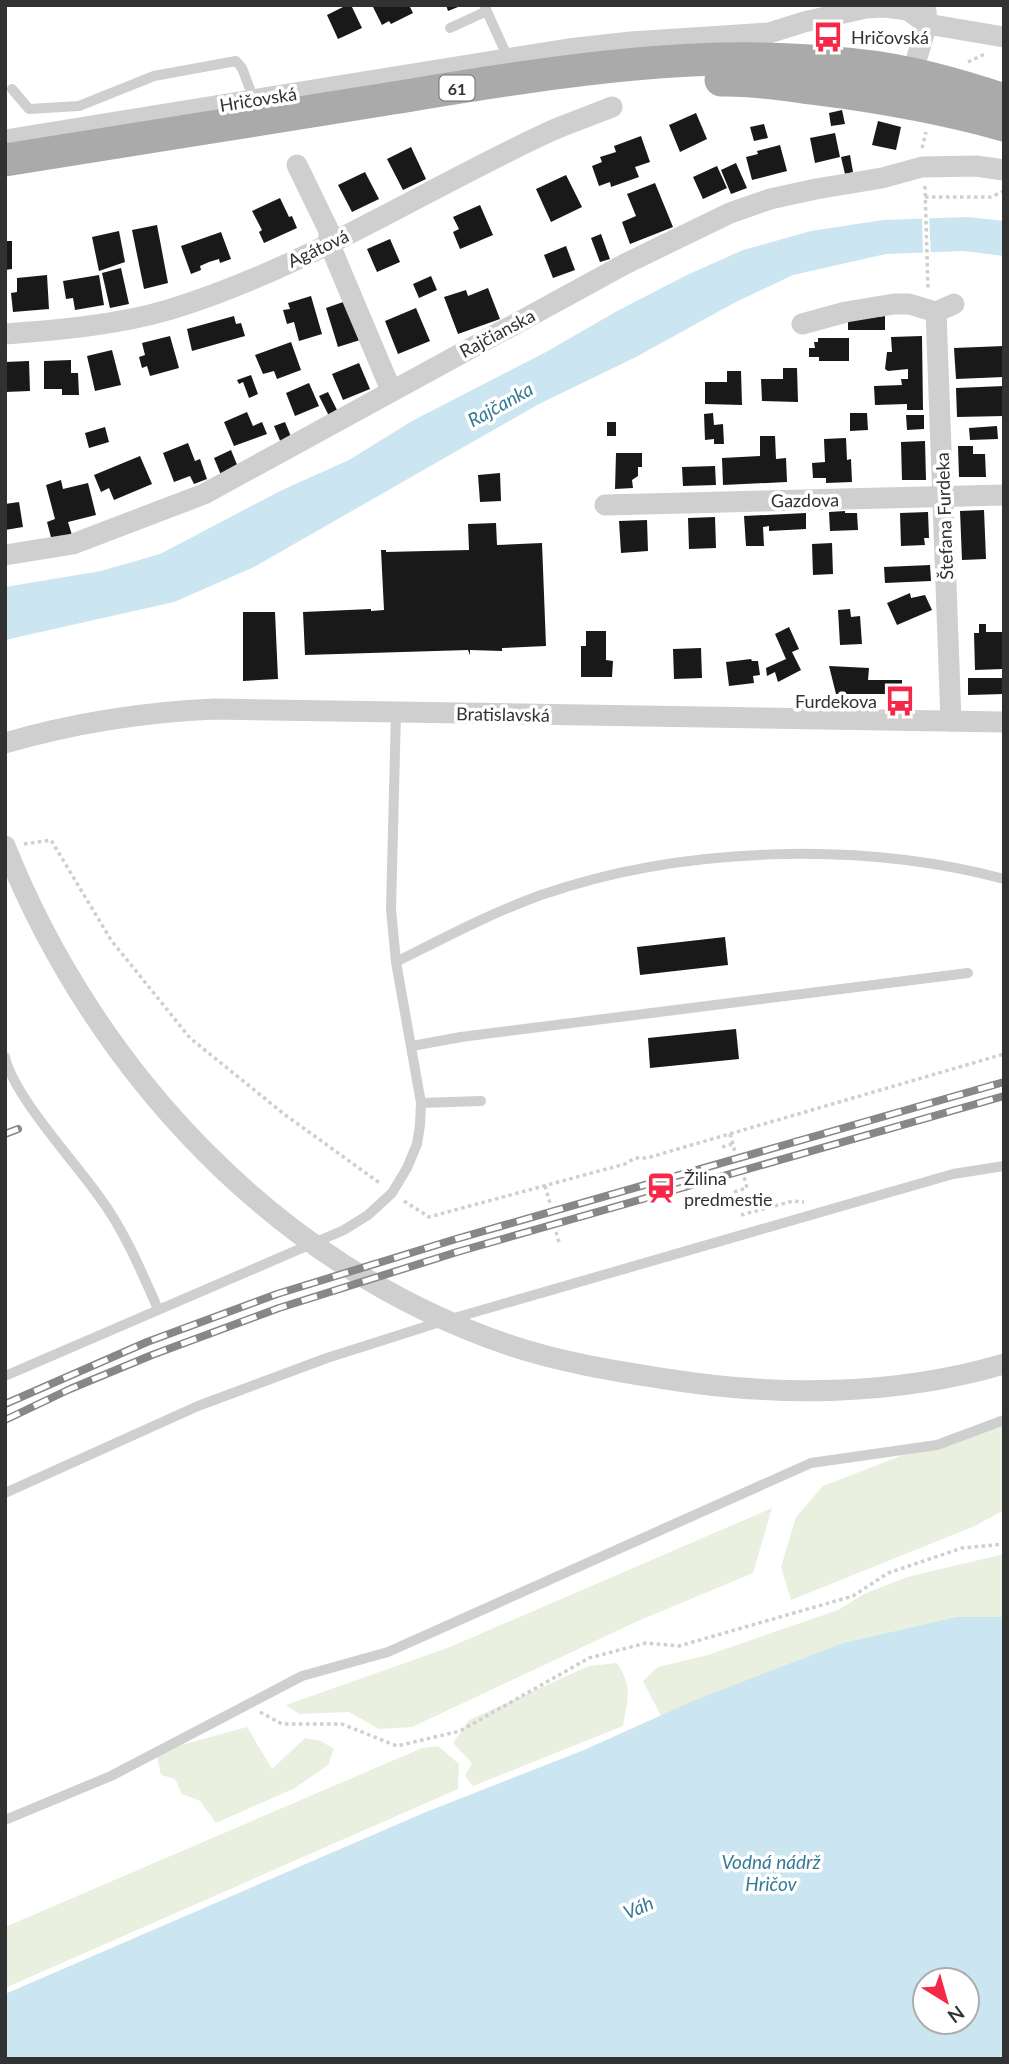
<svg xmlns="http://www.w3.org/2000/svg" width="1009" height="2064" font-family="Lato,sans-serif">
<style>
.green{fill:#eaf0e0}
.water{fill:#cbe5f1;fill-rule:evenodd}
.pier{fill:#fff}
.building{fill:#191919}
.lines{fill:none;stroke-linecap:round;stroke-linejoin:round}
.path{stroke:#cfcfcf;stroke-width:3.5;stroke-dasharray:3.5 3.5;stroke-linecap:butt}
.lane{stroke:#cfcfcf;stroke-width:10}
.street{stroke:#cfcfcf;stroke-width:21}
.primary{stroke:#aaa;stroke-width:33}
.rail-casing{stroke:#878787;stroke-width:8}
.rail{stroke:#fff;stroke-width:5;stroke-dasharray:16;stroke-linecap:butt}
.labels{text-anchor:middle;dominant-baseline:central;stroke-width:7;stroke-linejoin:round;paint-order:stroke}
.shield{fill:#fff;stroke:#707070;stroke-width:2}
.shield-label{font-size:16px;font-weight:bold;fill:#323232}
.poi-label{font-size:18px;fill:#323232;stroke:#fff;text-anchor:start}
.street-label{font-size:18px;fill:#323232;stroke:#fff}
.water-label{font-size:19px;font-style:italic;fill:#347a98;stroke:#fff}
</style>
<rect width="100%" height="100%" fill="#fff"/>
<g class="green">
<polygon points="1004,1416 1004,1510 975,1526 791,1600 781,1567 796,1517 823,1486"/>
<polygon points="772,1508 753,1573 638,1621 412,1727 379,1729 349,1712 299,1714 286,1705 450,1647"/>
<polygon points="1004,1554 1004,1617 956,1617 843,1643 661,1716 643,1681 658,1667 708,1655 838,1610 864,1594 907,1577"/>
<path d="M617 1663C633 1688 628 1698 623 1726L473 1786 465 1776 472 1763 453 1743 469 1720 589 1666Z"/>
<polygon points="247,1727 272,1769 305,1738 321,1741 334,1749 328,1765 295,1788 216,1823 200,1801 182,1794 175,1779 161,1775 156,1752"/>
<polygon points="438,1746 459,1764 458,1789 5,1988 5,1927 422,1748"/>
</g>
<g class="water">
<polygon points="967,217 1004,221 1004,256 963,251 886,254 793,275 734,303 636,357 539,404 254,567 174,602 5,640 5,587 101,571 160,554 280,491 349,460 412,421 546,352 619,310 687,275 743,250 811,231 883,220"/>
<path d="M956 1617H1004V2057L5 2059V1994L426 1812 584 1750 695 1700 843 1643ZM925 1980H967V2022H925Z"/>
</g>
<polygon class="pier" points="922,215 929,215 931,256 923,256"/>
<g class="building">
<polygon points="347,5 351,5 362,28 338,39 327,15"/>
<polygon points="372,5 409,5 413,13 391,24 389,21 382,25"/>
<polygon points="446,5 463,5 448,11"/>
<polygon points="842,110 845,124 831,126 829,113"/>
<polygon points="696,113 707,139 680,152 669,125"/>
<polygon points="878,121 901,127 896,150 872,145"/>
<polygon points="764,124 768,138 754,141 750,127"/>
<polygon points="835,133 840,157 815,163 810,138"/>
<polygon points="641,136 650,162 635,167 639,177 611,187 610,182 599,186 592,166 602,162 600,157 616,152 614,146"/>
<polygon points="780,145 787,171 752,180 746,157 758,154 757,151"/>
<polygon points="411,147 426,179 403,190 387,159"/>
<polygon points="850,155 853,172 845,174 841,157"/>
<polygon points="736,163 747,188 731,194 721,170"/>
<polygon points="717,166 727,188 703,199 693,177"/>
<polygon points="365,172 379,199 352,212 338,185"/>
<polygon points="566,175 582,207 551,222 536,189"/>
<polygon points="655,183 673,227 630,244 622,222 636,216 627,194"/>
<polygon points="280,198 289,217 292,216 297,228 264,243 259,232 262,230 252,211"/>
<polygon points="480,205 493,235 460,249 453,232 459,229 453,217"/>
<polygon points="157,225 168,283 144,289 132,230"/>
<polygon points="119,231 125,262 99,271 92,237"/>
<polygon points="221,232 231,259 220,263 219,259 209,262 200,266 201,270 191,274 181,246"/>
<polygon points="601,234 610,259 600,262 591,238"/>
<polygon points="390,239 400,262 377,272 367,249"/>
<polygon points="5,241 12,241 12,269 5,270"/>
<polygon points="566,246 575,270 553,278 544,255"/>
<polygon points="121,268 129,304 110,308 102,273"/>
<polygon points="47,275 49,309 13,312 11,293 17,292 17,278"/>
<polygon points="99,275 104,305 75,310 73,298 66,299 63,281"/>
<polygon points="431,276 437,290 419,298 413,284"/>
<polygon points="488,288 500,319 458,334 444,297 466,290 468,296"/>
<polygon points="311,296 322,334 299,341 294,322 287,324 283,310 290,309 288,303"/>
<polygon points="346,301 363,339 338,347 326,308"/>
<polygon points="416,308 430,341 398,354 385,321"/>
<polygon points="234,316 236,324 241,323 245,336 192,351 187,329"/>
<polygon points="885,316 885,330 848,330 848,320"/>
<polygon points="170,336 179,368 150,376 147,366 142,368 139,357 145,355 142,343"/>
<polygon points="922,336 923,410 907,410 907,404 875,405 874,386 902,385 901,379 908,379 908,369 888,371 885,369 887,352 892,352 891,337"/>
<polygon points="818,338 849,338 849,361 819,361 819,357 809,357 809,348 815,348 814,342 818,342"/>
<polygon points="291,342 301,370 277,379 274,371 263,374 255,355"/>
<polygon points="1004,346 1004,377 956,379 954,348"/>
<polygon points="112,350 121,385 95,391 87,356"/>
<polygon points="71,360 71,373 78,373 79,395 62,395 62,389 44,389 44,361"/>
<polygon points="29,361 30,391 5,392 5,362"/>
<polygon points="359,363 370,389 343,400 332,374"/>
<polygon points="783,368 797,368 798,402 762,401 761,379 783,379"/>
<polygon points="727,371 741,371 742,405 705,404 705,382 727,382"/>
<polygon points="251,375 258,394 249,398 243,382 239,384 237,380"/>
<polygon points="309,383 319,406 295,416 286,393"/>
<polygon points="1004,386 1004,416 957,417 956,388"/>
<polygon points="328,392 338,412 329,416 319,396"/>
<polygon points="247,412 253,426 262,422 267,434 234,446 224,422"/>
<polygon points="713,413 714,425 723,424 724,444 714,444 714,439 705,440 704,414"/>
<polygon points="850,413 867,413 868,430 850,431"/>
<polygon points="906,415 924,415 924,429 907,430"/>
<polygon points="285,422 292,439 281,443 274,426"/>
<rect x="607" y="422" width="9" height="14"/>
<polygon points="997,426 998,439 970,440 969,428"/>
<polygon points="105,427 109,442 89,448 85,433"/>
<polygon points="760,436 775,436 776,459 786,458 787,482 723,485 722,458 760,456"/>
<polygon points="846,438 847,460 851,459 852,482 826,483 826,478 813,478 812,463 825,462 824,439"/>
<polygon points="925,441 926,480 902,480 901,442"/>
<polygon points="188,443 195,461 200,459 207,479 194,484 190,476 174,482 163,453"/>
<polygon points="958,446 973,446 973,454 985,454 986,477 959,477"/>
<polygon points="231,450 238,467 221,475 214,458"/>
<polygon points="616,453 642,453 642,467 638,467 638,476 632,480 633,488 615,489"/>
<polygon points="140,456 152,484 114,500 109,488 101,492 94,475"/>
<polygon points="715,466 716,485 683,486 682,467"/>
<polygon points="500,473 501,501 480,502 478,475"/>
<polygon points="61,480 63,489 88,483 96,515 68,522 72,535 52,541 47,522 55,519 46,485"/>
<polygon points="19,502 23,527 5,530 5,504"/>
<polygon points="984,510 986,559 962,560 960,511"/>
<polygon points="845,511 845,513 857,513 858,530 830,531 829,512"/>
<polygon points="928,512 929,538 924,538 925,545 901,546 900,513"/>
<polygon points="806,513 806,529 769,531 769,526 763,527 764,546 746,546 744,516"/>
<polygon points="715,517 716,548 689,549 688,518"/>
<polygon points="647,520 648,551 621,553 619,521"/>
<polygon points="496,523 497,545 542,543 546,646 502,648 502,651 470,650 470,655 468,650 305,655 303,612 371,609 371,611 384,610 381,550 386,550 386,552 469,550 468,524"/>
<polygon points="832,543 833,574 813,575 812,544"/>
<polygon points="930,565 931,581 885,583 884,567"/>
<polygon points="910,593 911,598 925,595 932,610 897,625 887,603"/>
<polygon points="850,609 851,617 860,616 862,644 840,645 838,610"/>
<polygon points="243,612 275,612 278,679 243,681"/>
<polygon points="979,624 986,624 986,632 1002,632 1003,669 975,670 974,633 979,633"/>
<polygon points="789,627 799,649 792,652 801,670 778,682 775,672 767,676 766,668 786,659 775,634"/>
<polygon points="586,631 606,631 606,660 613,661 612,677 581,677 581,646 586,646"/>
<polygon points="701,648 702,678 674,679 673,649"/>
<polygon points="751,659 752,661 758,661 760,675 753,676 754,683 729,686 726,662"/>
<polygon points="829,666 869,668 868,680 902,680 902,694 836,694"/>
<polygon points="968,678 1004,678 1004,694 968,695"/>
<polygon points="725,937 728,965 640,975 637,947"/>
<polygon points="736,1029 739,1059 650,1068 648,1038"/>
</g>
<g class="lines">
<g class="path">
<polyline points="968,62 987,53"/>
<polyline points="922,148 926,132"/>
<polyline points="925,186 928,290"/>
<polyline points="925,197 991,197 1004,191"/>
<polyline points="24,844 51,840 111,940 190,1038 284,1114 381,1184"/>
<polyline points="730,1134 735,1152"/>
<polyline points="722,1147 733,1144"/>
<polyline points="545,1186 551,1206"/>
<polyline points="734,1192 747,1188 744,1177"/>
<polyline points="404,1201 429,1217 625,1164 635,1158 647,1158 1004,1054"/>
<polyline points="741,1215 793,1201 804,1202"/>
<polyline points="556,1232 559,1242"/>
<polyline points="260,1712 282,1724 342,1724 397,1746 460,1731 589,1658 646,1643 679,1646 853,1596 888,1573 962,1548 1004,1544"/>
</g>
<g class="lane">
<polyline points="484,5 508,58"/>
<polyline points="450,28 487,11"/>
<polyline points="12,89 29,109 79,106 154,76 236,61 242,68 254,100"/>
<path d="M396 962C444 938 491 913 541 895 681 846 860 841 1004 879"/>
<polyline points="412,1046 461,1037 968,973"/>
<path d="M5 1057C13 1095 74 1161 98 1195 124 1230 140 1268 158 1309"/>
<polyline points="421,1103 481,1101"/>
<polyline points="5,1376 344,1230 368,1215 392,1193 407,1168 417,1144 420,1125 421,1103 396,962 391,909 396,712"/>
<polyline points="5,1493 198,1406 327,1358 437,1323 953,1174 1004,1166"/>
<polyline points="5,1820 111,1776 302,1676 388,1652 811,1463 937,1445 1004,1420"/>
</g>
<g class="street">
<polyline points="909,84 927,24 926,11"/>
<polyline points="5,140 568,49 631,42 769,33 804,22 866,8 885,7 908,10 927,24 1004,37"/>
<polyline points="297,165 329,231 329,243 391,390"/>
<polyline points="936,312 951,721"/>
<polyline points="802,324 846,312 894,304 909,304 936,312 954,304"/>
<path d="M5 334C58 330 117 325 168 310 304 269 424 189 553 130 572 122 592 115 612 107"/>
<polyline points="605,505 1004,495"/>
<polyline points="5,555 73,544 204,494 625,264 730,213 770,199 816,189 882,178 922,167 976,166 1004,170"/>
<path d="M5 743C74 723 143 712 215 709L1004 722"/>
<path d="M5 846C95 1071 276 1266 509 1345 559 1362 614 1371 666 1379 777 1397 895 1396 1004 1364"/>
</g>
<g class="primary">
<path d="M721 80C753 79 786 85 818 89 881 97 943 108 1004 125"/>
<path d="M5 160C132 140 260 119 387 99 541 74 698 46 855 65 906 70 955 84 1004 100"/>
</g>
<g class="rail-casing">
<g id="rail">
<polyline points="5,1134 18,1129"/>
<polyline points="5,1404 147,1342 277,1294 456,1239 1004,1082"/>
<polyline points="5,1420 70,1389 152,1355 279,1308 457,1252 1004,1096"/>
</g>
</g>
<use href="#rail" class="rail"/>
</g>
<defs>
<g id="bus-bare" transform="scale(2.415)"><path d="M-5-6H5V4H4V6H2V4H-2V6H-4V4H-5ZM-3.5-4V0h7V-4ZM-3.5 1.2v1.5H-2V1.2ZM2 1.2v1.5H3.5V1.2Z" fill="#f72747" stroke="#fff" stroke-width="2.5" paint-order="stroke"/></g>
<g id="station-bare" transform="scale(2.415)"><path d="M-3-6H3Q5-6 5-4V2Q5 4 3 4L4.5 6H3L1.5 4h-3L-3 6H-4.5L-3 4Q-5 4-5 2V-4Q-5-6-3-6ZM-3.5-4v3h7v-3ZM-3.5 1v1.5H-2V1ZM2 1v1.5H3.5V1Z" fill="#f72747" stroke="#fff" stroke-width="2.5" paint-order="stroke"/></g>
</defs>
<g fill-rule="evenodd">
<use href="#bus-bare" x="828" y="37"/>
<use href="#bus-bare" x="900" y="701"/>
<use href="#station-bare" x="661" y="1188"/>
</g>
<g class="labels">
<rect class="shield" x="439.5" y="75.5" width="35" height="25" rx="5"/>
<g class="shield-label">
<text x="457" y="88">61</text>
</g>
<g class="poi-label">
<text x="851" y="37">Hričovská</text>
<text x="877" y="701" text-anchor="end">Furdekova</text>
<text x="684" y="1178">Žilina<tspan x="684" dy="21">predmestie</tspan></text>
</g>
<g class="street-label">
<text transform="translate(258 99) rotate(-9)">Hričovská</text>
<text transform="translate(318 248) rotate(-25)">Agátová</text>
<text transform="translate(497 333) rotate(-28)">Rajčianska</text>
<text transform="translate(805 500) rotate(-1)">Gazdova</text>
<text transform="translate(944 516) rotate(-92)">Štefana Furdeka</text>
<text transform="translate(503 714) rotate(1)">Bratislavská</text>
</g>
<g class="water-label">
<text transform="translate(500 404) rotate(-29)">Rajčanka</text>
<text x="771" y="1861">Vodná nádrž<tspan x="771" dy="22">Hričov</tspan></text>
<text transform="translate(638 1907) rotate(-23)">Váh</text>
</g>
</g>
<rect width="1009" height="2064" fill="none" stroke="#323232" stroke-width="14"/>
<g transform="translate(946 2001) rotate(143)"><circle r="33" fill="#ffffff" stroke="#adadad" stroke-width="2"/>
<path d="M0-5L12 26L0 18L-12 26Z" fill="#f72747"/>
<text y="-10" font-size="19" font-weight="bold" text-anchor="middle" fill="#323232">N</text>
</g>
</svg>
